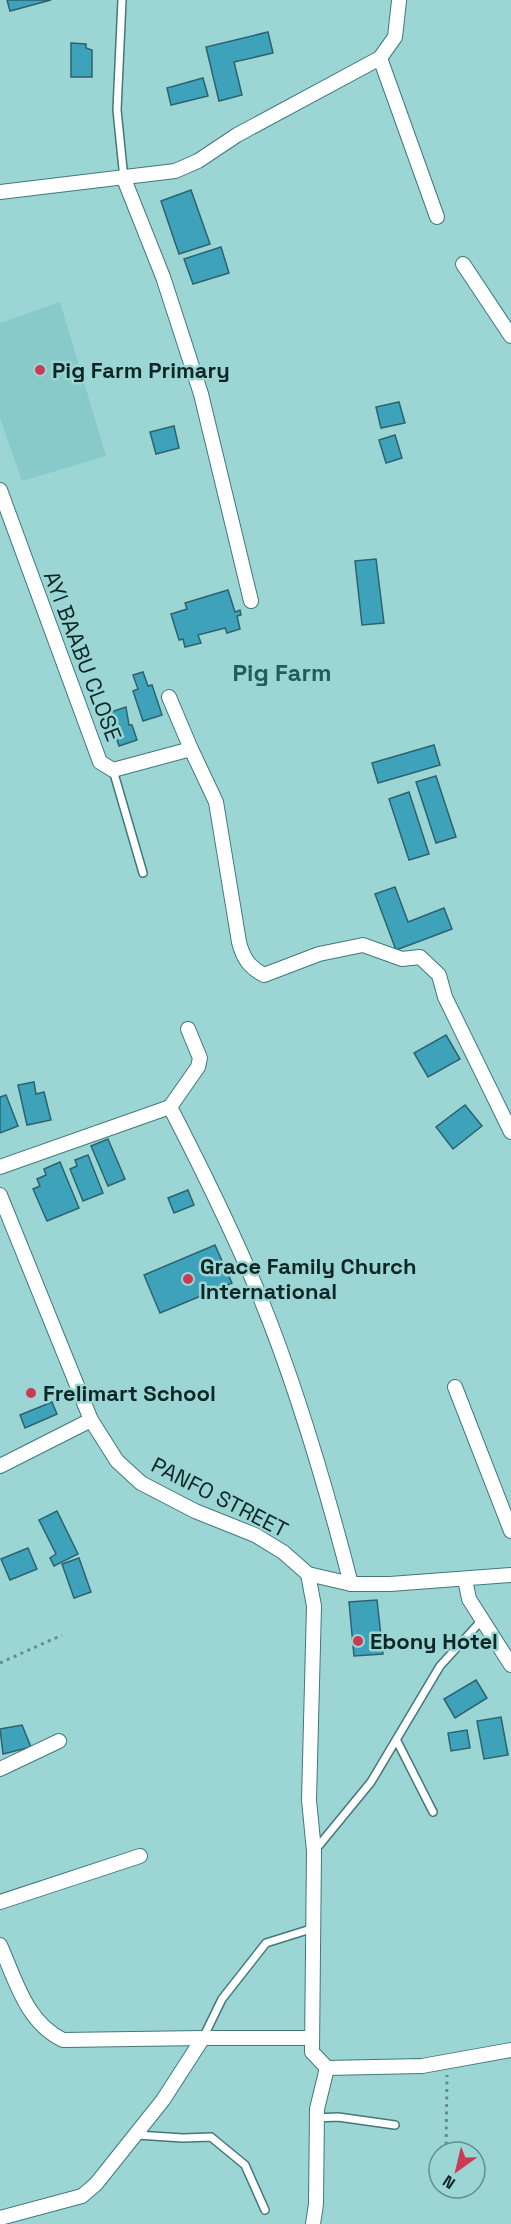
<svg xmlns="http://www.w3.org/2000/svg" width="511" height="2224" font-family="'Space Grotesk',sans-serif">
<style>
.built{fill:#87cac9}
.building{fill:#3ea3ba;stroke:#2d626f;stroke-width:1.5}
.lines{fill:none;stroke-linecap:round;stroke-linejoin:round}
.service-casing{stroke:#407978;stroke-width:10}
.minor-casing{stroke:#407978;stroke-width:16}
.path{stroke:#618e8d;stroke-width:3;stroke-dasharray:3 4.5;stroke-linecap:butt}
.service{stroke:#fff;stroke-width:7}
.minor{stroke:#fff;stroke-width:14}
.poi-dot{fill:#ca3a53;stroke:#9bd6d5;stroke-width:2}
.labels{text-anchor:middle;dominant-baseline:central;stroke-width:5;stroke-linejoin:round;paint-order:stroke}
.poi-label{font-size:22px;font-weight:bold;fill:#0e2626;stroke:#9bd6d5;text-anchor:start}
.street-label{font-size:22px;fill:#0e2626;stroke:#9bd6d5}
.neighbourhood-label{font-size:24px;font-weight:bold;fill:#235c5c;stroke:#9bd6d5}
</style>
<rect width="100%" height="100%" fill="#9bd6d5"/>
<polygon class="built" points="60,302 106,456 22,481 0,418 0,323"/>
<g class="building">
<polygon points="7,0 51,0 10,11"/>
<polygon points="268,32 273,53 234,62 242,95 219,101 206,47"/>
<polygon points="71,43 86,44 86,48 92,50 92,77 71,77"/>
<polygon points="203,78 208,96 171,105 167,88"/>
<polygon points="191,190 210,244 179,254 161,201"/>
<polygon points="221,247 229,273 193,284 184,259"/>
<polygon points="399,402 405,423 381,428 376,407"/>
<polygon points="174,426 179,448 156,454 150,432"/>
<polygon points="395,435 402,458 386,463 379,440"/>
<polygon points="376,559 384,623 362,625 355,561"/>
<polygon points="228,590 235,612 240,610 241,615 237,616 240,629 227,633 225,628 198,635 201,643 185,647 183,639 179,640 171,614 187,609 185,603"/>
<polygon points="143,672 148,686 152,685 162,715 143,721 133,691 138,689 133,675"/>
<polygon points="126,707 129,725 132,725 137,740 119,746 108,713"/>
<polygon points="434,745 440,765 378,783 372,763"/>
<polygon points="436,776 456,837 436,843 416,782"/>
<polygon points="409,792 429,854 409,860 389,799"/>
<polygon points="395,887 408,922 444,908 452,929 396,950 375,894"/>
<polygon points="446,1035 460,1059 428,1077 414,1053"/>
<polygon points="34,1082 36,1094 44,1092 51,1120 27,1125 18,1085"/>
<polygon points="6,1095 18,1126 0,1133 0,1097"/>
<polygon points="465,1105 482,1126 453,1149 436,1127"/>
<polygon points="108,1139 125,1179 108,1186 91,1146"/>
<polygon points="88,1155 103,1193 83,1201 70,1169 77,1166 75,1160"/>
<polygon points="60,1162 79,1208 47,1221 33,1189 40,1186 37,1179 46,1175 44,1169"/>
<polygon points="188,1190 194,1205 174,1213 168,1198"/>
<polygon points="215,1245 232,1283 160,1313 144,1275"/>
<polygon points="52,1402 57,1414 25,1428 20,1415"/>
<polygon points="57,1511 78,1554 54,1566 50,1558 56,1554 39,1520"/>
<polygon points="28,1548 37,1569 10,1580 1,1559"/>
<polygon points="79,1558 91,1592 74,1598 62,1564"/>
<polygon points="377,1600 383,1654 354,1656 349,1602"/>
<polygon points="476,1680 487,1698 455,1718 444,1699"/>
<polygon points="501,1717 508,1755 484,1759 477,1721"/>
<polygon points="22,1725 31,1747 3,1754 0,1729"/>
<polygon points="467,1730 470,1748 451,1751 448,1733"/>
</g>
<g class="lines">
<g class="service-casing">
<g id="service">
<polyline points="122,0 117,110 124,179"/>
<polyline points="113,770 143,873"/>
<polyline points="397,1741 433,1812"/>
<polyline points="316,1849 371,1782 440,1666 481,1621"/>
<polyline points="203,2038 222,1999 266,1943 314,1928"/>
<polyline points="316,2118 338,2117 395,2125"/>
<polyline points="137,2135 183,2138 211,2137 245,2165 265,2210"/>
</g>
</g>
<g class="minor-casing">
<g id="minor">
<polyline points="380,58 437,217"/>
<polyline points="124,179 163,277 201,394 251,601"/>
<polyline points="0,192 175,171 198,161 237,135 380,58 395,37 399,1"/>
<polyline points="463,264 511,336"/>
<polyline points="0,490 100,762 113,770 191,749 169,697"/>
<path d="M191 749 216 802 239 942C243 958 249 967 264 975L319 954 363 945 402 959 420 957 439 975 445 997 511 1132"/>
<path d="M170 1107C202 1169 233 1232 260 1297 298 1390 326 1487 351 1584"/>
<polyline points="170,1107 198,1067 200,1058 188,1029"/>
<polyline points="0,1167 170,1107"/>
<polyline points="0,1195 91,1420 117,1461 141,1483 195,1511 255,1535 283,1552 308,1574 314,1606 309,1800 314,1851 312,2052 327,2068 422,2066 511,2050"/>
<polyline points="455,1387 511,1531"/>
<polyline points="0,1466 91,1420"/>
<polyline points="308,1574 351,1584 390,1584 511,1575"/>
<polyline points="465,1579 469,1599 511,1665"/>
<polyline points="0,1769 59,1741"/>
<polyline points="0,1902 140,1856"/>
<path d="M0 1945C16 1981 26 2022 63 2040L203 2038"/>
<polyline points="0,2218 82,2196 96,2184 163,2100 203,2038 311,2038"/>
<polyline points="313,2224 316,2204 317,2109 327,2068"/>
</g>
</g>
<g class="path">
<polyline points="0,1663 62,1635"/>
<polyline points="446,2152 447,2075"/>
</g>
<use href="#service" class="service"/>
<use href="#minor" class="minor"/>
</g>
<g class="poi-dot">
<circle cx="40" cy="370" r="6"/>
<circle cx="188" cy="1279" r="6"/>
<circle cx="31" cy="1393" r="6"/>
<circle cx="358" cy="1641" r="6"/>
</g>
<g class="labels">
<g class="poi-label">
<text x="52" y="370">Pig Farm Primary</text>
<text x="200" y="1266">Grace Family Church<tspan x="200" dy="25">International</tspan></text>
<text x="43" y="1393">Frelimart School</text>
<text x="370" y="1641">Ebony Hotel</text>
</g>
<g class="street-label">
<text transform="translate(83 656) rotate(69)">AYI BAABU CLOSE</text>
<text transform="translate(220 1497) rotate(27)">PANFO STREET</text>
</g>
<g class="neighbourhood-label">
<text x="282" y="672">Pig Farm</text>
</g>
</g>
<g transform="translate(457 2170) rotate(214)"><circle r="28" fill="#9bd6d5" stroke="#63908f" stroke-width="1.5"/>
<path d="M0-4.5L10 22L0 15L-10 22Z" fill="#ca3a53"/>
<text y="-9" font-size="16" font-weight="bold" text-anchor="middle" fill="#0e2626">N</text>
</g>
</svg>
